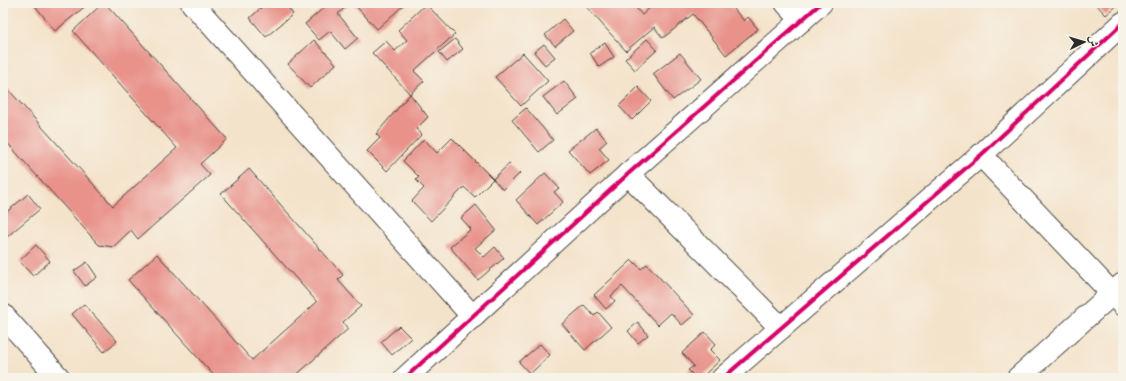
<svg xmlns="http://www.w3.org/2000/svg" width="1126" height="381" font-family="'EB Garamond',Amiri,serif">
<style>
.building{fill:#e8928a}
.lines{fill:none;stroke-linecap:round;stroke-linejoin:round}
.minor-casing{stroke:#494743;stroke-width:24}
.minor{stroke:#fff;stroke-width:22}
.cycleway-casing{stroke:#f7f3e8;stroke-width:6}
.cycleway{stroke:#d6006c;stroke-width:4}
</style>
<rect width="100%" height="100%" fill="#f7f3e8"/>
<filter id="ink" filterUnits="userSpaceOnUse"><feTurbulence type="fractalNoise" baseFrequency=".025" numOctaves="2"/><feDisplacementMap in="SourceGraphic" scale="8" xChannelSelector="R" yChannelSelector="G"/><feConvolveMatrix kernelMatrix="1 2 1 2 8 2 1 2 1" color-interpolation-filters="sRGB"/></filter>
<filter id="wash" filterUnits="userSpaceOnUse"><feTurbulence type="fractalNoise" baseFrequency=".012" numOctaves="4" result="noise"/><feDisplacementMap in="SourceGraphic" scale="16" xChannelSelector="R" yChannelSelector="G"/><feGaussianBlur stdDeviation="0.9" result="paint"/><feColorMatrix in="noise" values="0 0 0 0 0 0 0 0 0 0 0 0 0 0 0 0 0 1.4 0 .05"/><feComposite in="paint" operator="in"/></filter>
<g filter="url(#wash)">
<rect width="100%" height="100%" fill="#f4e3cb"/>
<g id="blocks">
<g class="building">
<polygon points="33,3 87,3 88,4 55,31"/>
<polygon points="103,3 105,3 227,139 200,164 210,175 138,239 131,230 113,247 99,245 3,138 3,92 7,88 113,206 177,148 73,31"/>
<polygon points="260,3 284,3 293,14 266,37 250,18 263,6"/>
<polygon points="327,3 350,3 338,14 358,38 345,49 330,31 319,40 305,24 328,4"/>
<polygon points="353,3 406,3 377,29"/>
<polygon points="583,3 632,3 642,15 653,5 652,3 674,3 678,7 683,3 729,3 744,21 748,17 758,29 726,55 693,14 663,38 654,27 626,51"/>
<polygon points="1095,3 1120,3 1106,15"/>
<polygon points="426,4 455,34 414,71 424,81 410,94 372,53 386,41 395,51 407,40 398,30"/>
<polygon points="563,19 573,31 555,46 545,35"/>
<polygon points="455,39 463,49 447,62 439,52"/>
<polygon points="647,39 657,50 635,70 625,59"/>
<polygon points="314,40 336,64 310,88 288,64"/>
<polygon points="605,43 614,57 599,67 590,53"/>
<polygon points="544,44 555,57 545,65 534,52"/>
<polygon points="523,53 548,81 521,106 495,77"/>
<polygon points="680,53 701,79 673,100 653,74"/>
<polygon points="564,81 578,99 557,115 543,97"/>
<polygon points="638,87 651,101 632,120 619,106"/>
<polygon points="410,94 428,117 416,129 422,134 387,171 367,151 380,138 376,134"/>
<polygon points="526,108 553,140 539,152 512,120"/>
<polygon points="596,128 607,141 599,148 609,160 590,175 568,150"/>
<polygon points="452,138 493,179 475,197 464,187 431,221 412,201 424,188 416,180 419,177 403,161 424,139 437,153"/>
<polygon points="510,163 520,173 503,190 493,179"/>
<polygon points="249,169 343,275 338,280 361,306 343,322 348,329 293,378 216,378 128,280 157,254 252,360 317,302 221,194"/>
<polygon points="545,173 559,188 554,192 563,202 538,225 516,200"/>
<polygon points="28,194 40,209 3,240 3,215"/>
<polygon points="476,205 496,230 475,248 484,257 495,247 504,258 478,280 450,247 471,229 461,218"/>
<polygon points="36,245 50,261 33,276 19,261"/>
<polygon points="632,260 641,269 647,264 694,315 682,325 671,313 658,325 622,286 611,296 615,301 606,309 594,295"/>
<polygon points="87,262 97,277 85,286 74,271"/>
<polygon points="84,304 117,341 104,352 72,314"/>
<polygon points="584,305 594,316 598,312 611,327 585,350 562,324"/>
<polygon points="638,322 648,335 638,343 628,331"/>
<polygon points="399,326 411,338 392,355 381,342"/>
<polygon points="705,332 716,344 710,350 720,360 701,378 696,378 688,370 694,366 682,353"/>
<polygon points="540,344 550,355 530,374 519,362"/>
</g>
</g>
</g>
<g filter="url(#ink)">
<use href="#blocks" fill-opacity="0" stroke="#494743" stroke-width="1"/>
<g class="lines">
<g class="minor-casing">
<g id="minor">
<polyline points="192,3 473,317"/>
<polyline points="786,3 802,20"/>
<polyline points="981,155 1123,305"/>
<polyline points="628,174 781,328"/>
<polyline points="3,315 59,378"/>
<polyline points="405,378 628,174 821,3"/>
<polyline points="723,378 981,155 1123,23"/>
<polyline points="1018,378 1123,284"/>
</g>
</g>
<use href="#minor" class="minor"/>
<g class="cycleway-casing">
<g id="cycleway">
<polyline points="405,378 628,174 821,3"/>
<polyline points="723,378 981,155 1123,23"/>
</g>
</g>
<use href="#cycleway" class="cycleway"/>
</g>
</g>
<rect width="1126" height="381" fill="none" stroke="#f7f3e8" stroke-width="16"/>
<g transform="translate(1084 42) rotate(85)" stroke="#f7f3e8" stroke-width="3" paint-order="stroke">
<path d="M0-3L7 15L0 10L-7 15Z" fill="#2b2b2b"/>
<text y="-6" font-size="11" font-weight="bold" text-anchor="middle" fill="#2b2b2b">ش</text>
</g>
</svg>
